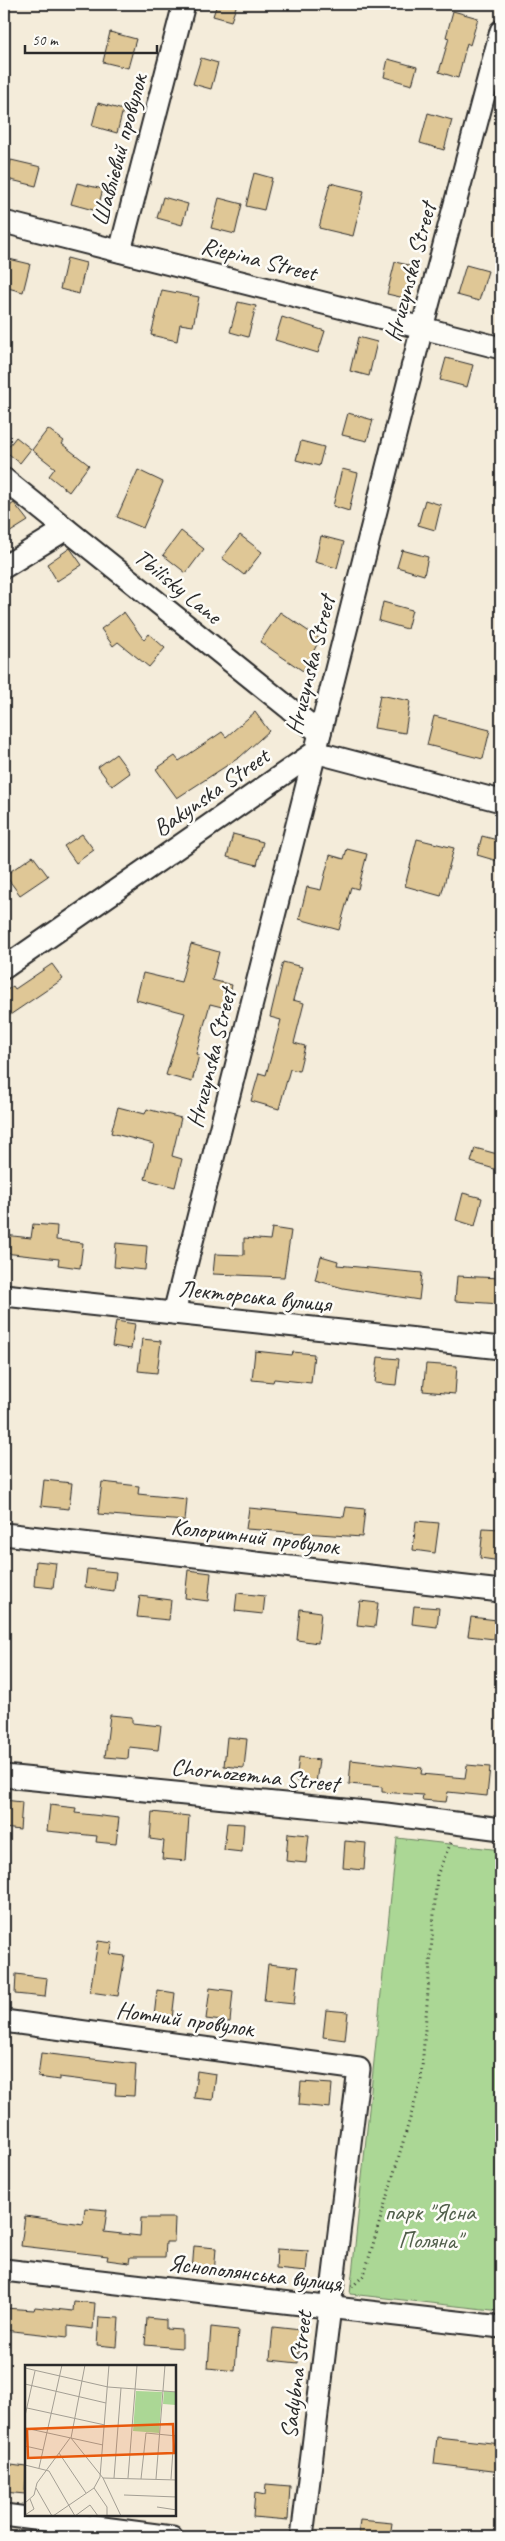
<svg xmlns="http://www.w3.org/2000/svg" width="505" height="2541" font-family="Caveat,sans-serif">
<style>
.green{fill:#abd795;stroke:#6b8160}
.building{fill:#dfc796;stroke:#2b2b2b}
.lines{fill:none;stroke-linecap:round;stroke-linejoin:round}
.minor-casing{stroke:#2b2b2b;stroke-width:25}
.path{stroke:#2b2b2b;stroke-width:3;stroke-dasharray:1 4;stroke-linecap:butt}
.minor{stroke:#fdfcf7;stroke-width:21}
.labels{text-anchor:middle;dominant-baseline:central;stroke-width:5;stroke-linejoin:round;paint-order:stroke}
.street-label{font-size:24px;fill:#2b2b2b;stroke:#fdfcf7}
.park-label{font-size:24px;fill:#515f4b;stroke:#fdfcf7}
.inset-road{fill:none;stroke:#a49f94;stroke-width:1}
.view{fill:#e8590c;fill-opacity:0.15;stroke:#e8590c;stroke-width:2.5}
.inset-edge{fill:none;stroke:#2b2b2b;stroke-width:2.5}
</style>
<rect width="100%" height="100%" fill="#f4ecda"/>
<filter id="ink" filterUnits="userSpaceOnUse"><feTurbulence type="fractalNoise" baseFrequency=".02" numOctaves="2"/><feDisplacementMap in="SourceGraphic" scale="10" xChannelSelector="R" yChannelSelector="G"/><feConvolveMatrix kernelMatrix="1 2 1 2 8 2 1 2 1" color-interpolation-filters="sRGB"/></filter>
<g filter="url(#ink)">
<polygon class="green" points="397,1838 501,1850 501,2311 350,2294"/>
<g class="building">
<polygon points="217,4 237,4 231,21 213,16"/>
<polygon points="453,11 478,18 470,45 467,43 458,78 439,72 449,38 446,37"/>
<polygon points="110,32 136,39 128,68 103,62"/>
<polygon points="201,58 218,63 211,89 193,84"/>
<polygon points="388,59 417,67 412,85 384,77"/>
<polygon points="98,103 123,110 117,133 92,126"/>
<polygon points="428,113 452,120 444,150 420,143"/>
<polygon points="11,160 41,167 36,186 7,179"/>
<polygon points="254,173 272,178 264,210 246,206"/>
<polygon points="77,183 103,189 97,211 71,204"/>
<polygon points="330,183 364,191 353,236 319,228"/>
<polygon points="163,197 188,204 182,225 157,218"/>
<polygon points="219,198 242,204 235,234 211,228"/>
<polygon points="67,258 86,263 79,294 60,289"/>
<polygon points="9,259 30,264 23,292 4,287"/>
<polygon points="395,262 417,267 409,299 387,294"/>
<polygon points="466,265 488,271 479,301 457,295"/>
<polygon points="162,290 199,297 193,326 180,324 177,341 151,335"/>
<polygon points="238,302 256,306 248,337 230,332"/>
<polygon points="282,317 325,331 318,353 275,340"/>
<polygon points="358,337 377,342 369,376 350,371"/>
<polygon points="446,358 473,365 467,387 440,380"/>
<polygon points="348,413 373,420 367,441 342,435"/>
<polygon points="48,429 64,441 62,444 89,465 69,492 49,476 55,468 32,450"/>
<polygon points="16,437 31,449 20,463 5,451"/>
<polygon points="301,441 324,447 319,466 296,460"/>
<polygon points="342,469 358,473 349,511 333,506"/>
<polygon points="138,470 163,482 143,528 117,517"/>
<polygon points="425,500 441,505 435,530 418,525"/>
<polygon points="14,503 28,521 4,536 4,510"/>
<polygon points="181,531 204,549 186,573 163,555"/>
<polygon points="240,535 262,552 244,575 222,558"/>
<polygon points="321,536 344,542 337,568 315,562"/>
<polygon points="70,548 82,565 57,581 47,564"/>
<polygon points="402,550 428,557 424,575 397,567"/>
<polygon points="383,602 412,610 407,629 379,621"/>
<polygon points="124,612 144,640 149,634 165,648 149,667 118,642 113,646 101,629"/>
<polygon points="280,612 320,639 303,671 260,642"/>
<polygon points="380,695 410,701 405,733 374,728"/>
<polygon points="255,712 269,731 240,757 177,798 156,769 175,756 179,761 222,732 226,737"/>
<polygon points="434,716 490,730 483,759 427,745"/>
<polygon points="116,754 130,773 112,786 98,767"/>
<polygon points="82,834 94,850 76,863 64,846"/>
<polygon points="233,834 263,842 257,865 227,857"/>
<polygon points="482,836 501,841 501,862 477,855"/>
<polygon points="417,839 454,848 441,896 405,886"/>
<polygon points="347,849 367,854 358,889 351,887 339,930 299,919 307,887 321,890 330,855 344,859"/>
<polygon points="33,856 48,876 20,895 5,875"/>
<polygon points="191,944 219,952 212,980 232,985 226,1008 210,1004 196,1054 199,1055 192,1082 166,1075 185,1013 136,1000 143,973 181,982"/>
<polygon points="283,962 302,967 293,1000 304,1003 294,1043 305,1046 299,1071 290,1069 279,1109 251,1101 259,1073 266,1075 281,1020 270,1017"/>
<polygon points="52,964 63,979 4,1019 4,992 13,986 15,989"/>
<polygon points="118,1107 145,1114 147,1109 181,1118 172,1156 182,1159 175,1187 145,1179 154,1144 111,1133"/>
<polygon points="475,1148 501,1155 501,1171 471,1162"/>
<polygon points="463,1193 482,1198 475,1226 456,1220"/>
<polygon points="33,1224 57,1226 56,1240 83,1243 80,1268 58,1265 59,1259 4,1253 4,1235 31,1238"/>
<polygon points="272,1228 291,1231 284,1277 213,1274 215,1254 244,1255 244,1238 270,1240"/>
<polygon points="116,1243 147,1246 145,1270 114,1267"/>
<polygon points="321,1256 338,1261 337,1265 422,1273 419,1300 343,1288 315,1280"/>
<polygon points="457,1276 501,1278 501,1304 455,1301"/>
<polygon points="116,1321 135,1324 131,1349 112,1346"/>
<polygon points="142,1339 161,1341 157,1373 138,1371"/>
<polygon points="255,1351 292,1355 293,1352 314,1354 311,1383 274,1379 273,1382 252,1380"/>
<polygon points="378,1357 399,1359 396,1385 375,1383"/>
<polygon points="426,1364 457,1366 455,1394 423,1391"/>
<polygon points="44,1480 72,1483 69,1509 41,1506"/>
<polygon points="102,1482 139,1486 138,1494 187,1499 185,1521 98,1514"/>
<polygon points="346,1507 365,1509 362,1537 246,1529 249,1508 344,1517"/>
<polygon points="416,1521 439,1523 435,1553 413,1550"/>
<polygon points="483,1528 501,1529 501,1561 480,1558"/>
<polygon points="36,1561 56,1563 53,1588 34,1586"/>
<polygon points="87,1569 116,1572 114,1591 85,1587"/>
<polygon points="188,1570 211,1573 208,1601 185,1598"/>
<polygon points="237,1593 265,1596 263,1614 235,1611"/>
<polygon points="140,1596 171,1600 169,1620 137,1617"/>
<polygon points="360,1601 378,1603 375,1627 357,1625"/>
<polygon points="414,1606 439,1608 437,1627 412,1624"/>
<polygon points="300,1609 321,1612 318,1643 297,1640"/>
<polygon points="471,1617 497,1620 494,1639 468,1636"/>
<polygon points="110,1715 132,1717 132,1723 161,1726 158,1750 129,1747 128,1759 105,1757"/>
<polygon points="227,1737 247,1739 244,1768 224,1766"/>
<polygon points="299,1757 319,1760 316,1783 296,1781"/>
<polygon points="351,1760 422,1768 421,1774 465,1778 467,1765 490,1767 487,1796 448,1792 446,1802 422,1800 423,1795 382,1792 382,1787 349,1784"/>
<polygon points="4,1800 22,1802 20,1830 4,1828"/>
<polygon points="50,1805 76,1808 75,1813 119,1818 116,1844 96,1842 97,1836 47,1831"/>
<polygon points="152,1812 189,1816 186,1861 162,1859 164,1841 150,1839"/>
<polygon points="227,1823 244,1824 242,1852 224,1850"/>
<polygon points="288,1833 309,1835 306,1863 286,1861"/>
<polygon points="345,1841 366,1843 364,1870 343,1868"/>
<polygon points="98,1941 113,1943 110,1954 125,1956 118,1996 90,1992"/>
<polygon points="268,1964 298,1967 294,2004 264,2001"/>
<polygon points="16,1974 47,1978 45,1997 15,1994"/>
<polygon points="210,1988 233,1991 230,2022 206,2019"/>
<polygon points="157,1990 175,1993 172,2019 154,2017"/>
<polygon points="326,2010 348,2012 345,2040 323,2037"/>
<polygon points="41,2053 136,2064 134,2096 115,2095 116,2084 59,2077 59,2080 38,2077"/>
<polygon points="197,2071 216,2074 213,2100 194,2098"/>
<polygon points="301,2082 332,2084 330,2108 299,2105"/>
<polygon points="85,2208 107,2210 104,2232 140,2236 141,2218 175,2218 174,2242 166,2242 165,2257 130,2257 129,2263 107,2260 108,2256 21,2246 25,2216 83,2224"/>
<polygon points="194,2246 216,2248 214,2275 192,2272"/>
<polygon points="277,2249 308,2251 306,2272 276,2269"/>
<polygon points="74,2301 95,2303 93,2329 68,2326 68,2337 4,2330 4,2308 34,2310 35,2307 73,2311"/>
<polygon points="99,2317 119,2318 117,2347 97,2345"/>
<polygon points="147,2318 166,2320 166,2329 182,2330 182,2348 145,2345"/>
<polygon points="211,2327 238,2330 235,2371 208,2368"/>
<polygon points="273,2327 301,2330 298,2363 270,2360"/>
<polygon points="437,2437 501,2444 501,2472 434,2464"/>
<polygon points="4,2464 26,2467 25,2494 4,2492"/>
<polygon points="266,2484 290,2486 288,2520 253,2517 255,2493 265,2495"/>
<polygon points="360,2520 392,2523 390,2537 358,2537"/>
</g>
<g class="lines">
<g class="minor-casing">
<g id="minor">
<polyline points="4,222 501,348"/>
<polyline points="120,251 184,4"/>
<polyline points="4,479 320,733"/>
<polyline points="4,567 66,529"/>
<polyline points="4,968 315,752 501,801"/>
<polyline points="4,1295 501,1348"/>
<polyline points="174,1313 422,328 501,31"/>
<polyline points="4,1534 501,1591"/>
<polyline points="4,1776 386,1814 501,1829"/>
<polyline points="4,2021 359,2069 302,2537"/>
<polyline points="4,2270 501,2327"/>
<polyline points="4,2515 172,2537"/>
</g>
</g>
<polyline class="path" points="352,2287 364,2275 421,2081 437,1875 452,1840"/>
<use href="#minor" class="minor"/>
</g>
</g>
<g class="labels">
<g class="street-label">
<text transform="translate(119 150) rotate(-75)">Шавлієвий провулок</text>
<text transform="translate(259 259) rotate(14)">Riepina Street</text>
<text transform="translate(410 272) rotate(-75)">Hruzynska Street</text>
<text transform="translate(178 586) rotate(39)">Tbilisky Lane</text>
<text transform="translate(310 665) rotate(-76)">Hruzynska Street</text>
<text transform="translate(211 792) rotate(-35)">Bakynska Street</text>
<text transform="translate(211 1058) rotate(-76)">Hruzynska Street</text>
<text transform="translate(255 1296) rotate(6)">Лекторська вулиця</text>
<text transform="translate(255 1536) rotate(7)">Колоритний провулок</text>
<text transform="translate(255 1775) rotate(6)">Chornozemna Street</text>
<text transform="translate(185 2019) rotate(8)">Нотний провулок</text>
<text transform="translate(255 2273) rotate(7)">Яснополянська вулиця</text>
<text transform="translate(296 2375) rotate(-83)">Sadybna Street</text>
</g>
<g class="park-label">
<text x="430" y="2212">парк "Ясна<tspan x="430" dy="28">Поляна"</tspan></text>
</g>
</g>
<g transform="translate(25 2365)">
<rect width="151" height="151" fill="#f4ecda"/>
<path d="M111 26 137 27 134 68 108 66ZM139 26 151 27V40L138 39Z" fill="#abd795"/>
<path class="inset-road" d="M60 0 46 73 78 113 96 151M0 3 83 22 152 27M0 19 81 38M2 43 80 60M0 51 10 6M0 63 78 80M0 81 18 85M34 88 61 128M0 100 24 106 50 151 65 140 73 151M14 103 37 0M78 113 152 115M89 113 96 23M103 113 112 0M116 114 121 68 152 71M131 114 140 0M146 114 149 70M11 123 27 151M69 123 82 142V151M99 130 152 132M0 138 9 130 12 118 45 73M132 142 152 145M0 150 9 144 5 134M28 151 69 123 75 112 84 0"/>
<path class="view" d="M148 59 149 88 3 93 2 64Z"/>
<rect width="151" height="151" class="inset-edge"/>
</g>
<rect width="505" height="2541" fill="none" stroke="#fdfcf7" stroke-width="20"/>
<rect x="10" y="10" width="485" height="2521" fill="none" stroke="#2b2b2b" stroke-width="2" filter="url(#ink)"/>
<path d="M25 45v8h132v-8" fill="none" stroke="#2b2b2b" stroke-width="2.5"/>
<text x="32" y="45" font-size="15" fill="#2b2b2b" stroke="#fdfcf7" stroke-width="4" paint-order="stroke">50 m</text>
</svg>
